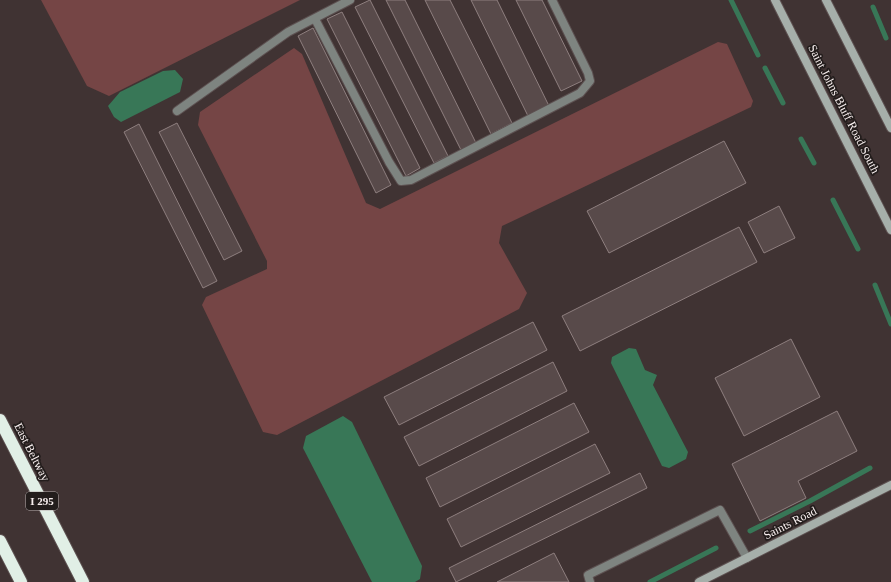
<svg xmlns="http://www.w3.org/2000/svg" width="891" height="582" font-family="'Times New Roman',serif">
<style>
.green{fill:#754545}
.water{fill:#387757}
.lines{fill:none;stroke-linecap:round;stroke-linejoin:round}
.stream{stroke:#387757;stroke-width:5}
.building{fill:#584a4a;stroke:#8e7f7f}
.lane-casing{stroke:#5d5151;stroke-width:10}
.secondary-casing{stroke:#5d5151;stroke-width:10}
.highway-casing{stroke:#5d5151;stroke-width:14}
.lane{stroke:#7e8480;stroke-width:8}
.secondary{stroke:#a6afaa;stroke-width:8}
.highway{stroke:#e1efe6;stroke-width:12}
.labels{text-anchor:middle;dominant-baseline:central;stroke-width:3.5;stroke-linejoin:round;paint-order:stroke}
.shield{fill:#231d1c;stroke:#b8b0b0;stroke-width:1}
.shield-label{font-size:11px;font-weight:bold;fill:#f8efef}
.street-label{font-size:12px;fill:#f8efef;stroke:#231d1c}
</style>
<rect width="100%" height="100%" fill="#403333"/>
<g class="green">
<polygon points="41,0 300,0 109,96 87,86"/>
<polygon points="718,42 727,44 753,101 751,107 502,226 499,243 527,293 519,309 277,435 263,432 202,305 206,297 267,269 267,261 198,125 200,112 294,48 302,54 366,203 380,209"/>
</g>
<g class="water">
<polygon points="175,70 183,79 180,92 121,122 114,117 108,106 120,92 163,71"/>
<polygon points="629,348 636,349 645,370 657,375 653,385 688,452 686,459 669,468 662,466 611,363 612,357"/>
<polygon points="343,416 352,422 422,566 420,579 415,582 372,582 303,448 306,436"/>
</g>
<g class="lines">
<g class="stream">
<polyline points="731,0 758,55"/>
<polyline points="873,7 886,38"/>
<polyline points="765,68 783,103"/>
<polyline points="801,139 814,163"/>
<polyline points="833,200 858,249"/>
<polyline points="875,285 891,324"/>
<polyline points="750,531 810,501 870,468"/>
<polyline points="650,582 716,548"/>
</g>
</g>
<g class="building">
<polygon points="370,0 448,156 434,163 355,7"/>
<polygon points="386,0 405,0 476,143 461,150"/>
<polygon points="425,0 450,0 512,123 491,134"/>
<polygon points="471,0 497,0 549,106 528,116"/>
<polygon points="516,0 542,0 582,81 561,91"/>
<polygon points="342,12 420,168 406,176 327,19"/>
<polygon points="313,28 391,185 376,193 298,36"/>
<polygon points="177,123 242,251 224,260 159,132"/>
<polygon points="139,124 217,281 203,288 124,132"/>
<polygon points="724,141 746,183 609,253 587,211"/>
<polygon points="779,206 795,238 764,253 748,222"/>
<polygon points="739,227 757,262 580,351 562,316"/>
<polygon points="533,322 547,350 399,425 384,397"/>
<polygon points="791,339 820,397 744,436 715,378"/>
<polygon points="553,362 567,391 419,466 404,437"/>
<polygon points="574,403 589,432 440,507 426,478"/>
<polygon points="837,411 857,451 798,481 806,498 760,521 732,464"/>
<polygon points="595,444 610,473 461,547 447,519"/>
<polygon points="640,473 647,488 456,582 449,568"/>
<polygon points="554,553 569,582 497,582"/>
</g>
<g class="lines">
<g class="lane-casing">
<g id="lane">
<polyline points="315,19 389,162 401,181 411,180 580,93 590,81 588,73 552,0"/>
<polyline points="177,111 288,32 350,0"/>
<polyline points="590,582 588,575 720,510 747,558"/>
</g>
</g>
<g class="secondary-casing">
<g id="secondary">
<polyline points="775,0 891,230"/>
<polyline points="826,0 891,128"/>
<polyline points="699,582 891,485"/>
</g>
</g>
<g class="highway-casing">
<g id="highway">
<polyline points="0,420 83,582"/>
<polyline points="0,541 21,582"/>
</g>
</g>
<use href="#lane" class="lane"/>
<use href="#secondary" class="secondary"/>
<use href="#highway" class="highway"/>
</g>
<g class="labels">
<rect class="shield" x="26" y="492" width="32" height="18" rx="3"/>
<g class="shield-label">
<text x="42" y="501">I 295</text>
</g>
<g class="street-label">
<text transform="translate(844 109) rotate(63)">Saint Johns Bluff Road South</text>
<text transform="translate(32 452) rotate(63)">East Beltway</text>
<text transform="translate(790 523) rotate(-27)">Saints Road</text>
</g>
</g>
</svg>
